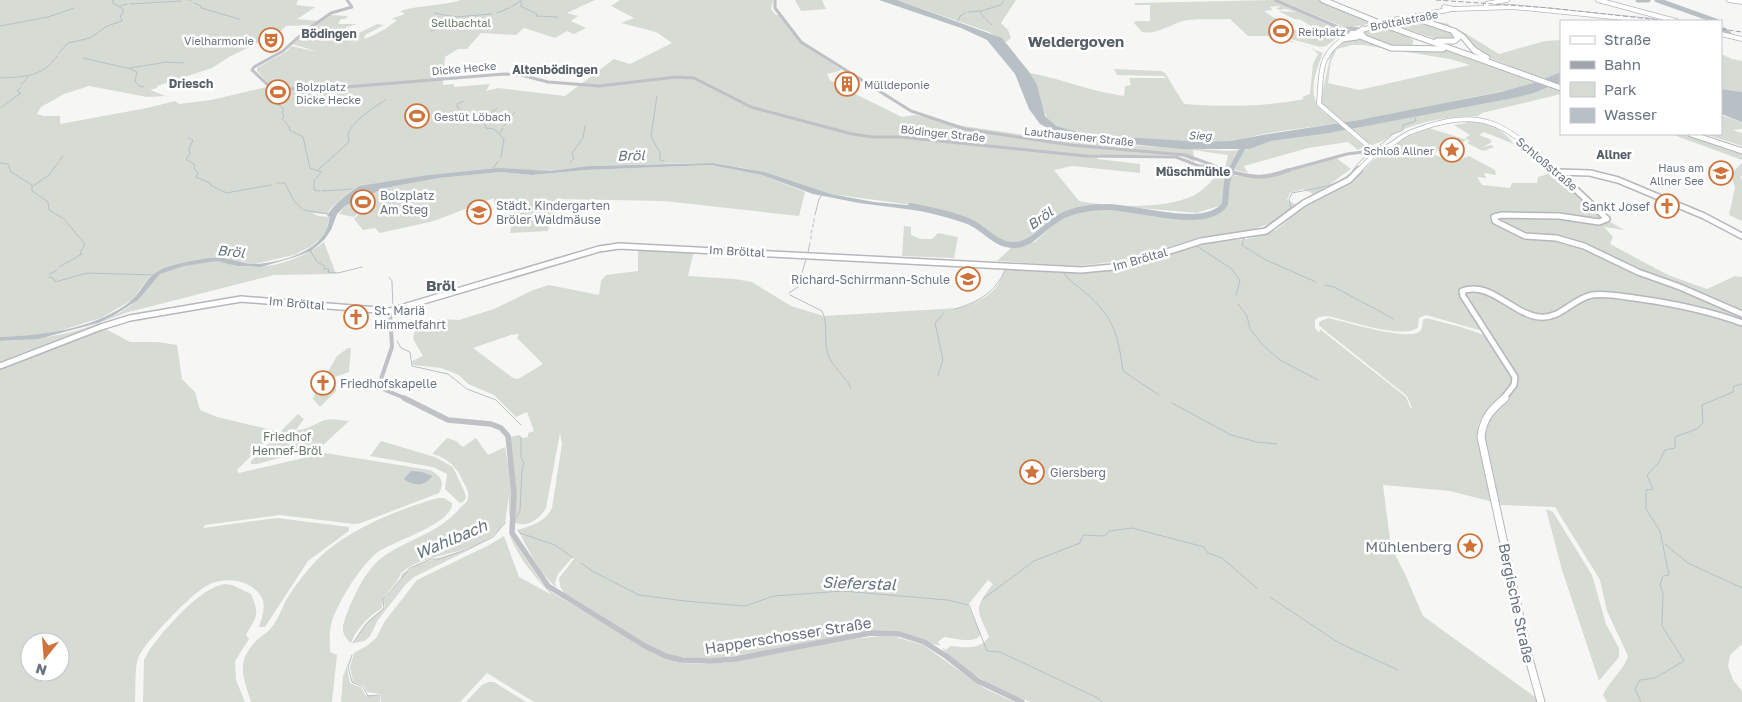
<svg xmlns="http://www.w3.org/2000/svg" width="1742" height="702" font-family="'Golos Text',sans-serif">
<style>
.green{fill:#d6dbd4;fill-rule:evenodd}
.water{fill:#b8c0c6}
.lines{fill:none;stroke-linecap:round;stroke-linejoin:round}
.stream{stroke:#b8c0c6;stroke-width:1}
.river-far1{stroke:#b8c0c6;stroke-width:5}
.river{stroke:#b8c0c6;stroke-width:6}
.major-far2-casing{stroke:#b5b7bc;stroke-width:5.5}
.major-far1-casing{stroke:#b5b7bc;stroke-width:8}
.major-casing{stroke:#b5b7bc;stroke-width:9}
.highway-casing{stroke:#b2b5b9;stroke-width:7}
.minor-far2{stroke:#bfc1c6;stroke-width:3}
.minor-far1{stroke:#bfc1c6;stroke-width:4}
.minor{stroke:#bfc1c6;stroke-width:5.5}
.major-far2{stroke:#fff;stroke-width:4}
.major-far1{stroke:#fff;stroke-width:5}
.major{stroke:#fff;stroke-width:7}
.highway{stroke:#fff;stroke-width:5}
.rail{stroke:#a1a5ab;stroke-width:1;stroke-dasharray:5 2.5;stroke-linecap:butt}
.highway-bridge-casing{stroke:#b2b5b9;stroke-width:7;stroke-linecap:butt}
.highway-bridge{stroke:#fff;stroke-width:5}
.labels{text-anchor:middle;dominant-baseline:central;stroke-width:5;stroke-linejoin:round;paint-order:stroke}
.far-street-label{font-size:11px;fill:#697382;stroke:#fff}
.far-park-label{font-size:11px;fill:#687a67;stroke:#fff}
.far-poi-label{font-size:11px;fill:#697382;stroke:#fff;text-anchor:start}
.far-water-label{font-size:11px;font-style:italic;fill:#65737e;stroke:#fff}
.far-quarter-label{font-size:12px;font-weight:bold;fill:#565e68;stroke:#fff}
.street-label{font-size:12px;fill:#697382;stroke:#fff}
.poi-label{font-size:12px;fill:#697382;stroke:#fff;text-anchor:start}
.park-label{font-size:12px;fill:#687a67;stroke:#fff}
.water-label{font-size:14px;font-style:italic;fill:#65737e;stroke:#fff}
.far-district-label{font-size:15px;font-weight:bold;fill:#565e68;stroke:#fff}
.quarter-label{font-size:15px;font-weight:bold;fill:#565e68;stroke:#fff}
.near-poi-label{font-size:15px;fill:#697382;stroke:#fff;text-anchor:end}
.near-street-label{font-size:15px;fill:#697382;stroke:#fff}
.near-water-label{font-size:16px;font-style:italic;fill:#65737e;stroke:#fff}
</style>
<rect width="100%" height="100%" fill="#f6f7f4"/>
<g class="green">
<path d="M0 0H298L296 5 315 7 293 22 297 19 320 21 306 29H303L311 25 286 26 280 32 229 57 212 68 157 86V88L150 90 166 96 147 97 89 86 64 94 41 107 37 114 44 116H60V124L147 108 175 101 179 104 211 100 271 86 257 71V68L287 51 291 46 318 52 292 44 305 34 310 37 322 32 319 29 309 30 330 15 348 16 345 19H341L338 24H357L346 27V29L340 30 338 34 351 36 360 34 359 33 377 24 384 25 365 35 364 39 345 45C365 40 382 33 397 20L391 19 405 14 400 11C420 5 441 6 461 0H595L567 13 578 16 571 21 586 28 574 34 567 31 555 38 524 28 516 35 481 33 467 49H458L445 57 443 85 454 84V87L490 84 486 91 498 88 565 96 614 59 630 64 672 43 656 32 621 23 634 18 611 6 620 0H773L771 9 776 15H780L800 42 842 70 827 74 830 80 845 89 902 117 915 115 963 126 1058 140 1067 138 1126 145 1230 151 1250 149 1271 141 1345 130 1364 146 1358 150 1348 142 1308 148 1244 166 1248 173 1225 168 1228 155 1193 150 1195 162 1179 155H1096L1098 159 1140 164V173L1072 166 1054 170 1079 201C1112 207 1164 210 1195 195 1205 189 1213 179 1221 171L1237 176 1264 178 1336 158 1351 169 1315 195 1303 189 1290 193 1287 200 1297 205 1270 223 1252 230 1198 238 1120 261 1078 266 997 261 1013 246 1035 242 1060 218 1081 211 1106 208 1151 213 1153 217C1175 212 1210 226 1228 203L1197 213 1105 205 1078 208 1054 216 1025 241 1013 243 1002 241 982 226 912 205 831 194 749 169 713 163H692L588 166 550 171 485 170 428 175 353 189 331 208 327 214 312 213 318 216 330 217 326 231 321 238 310 247 294 255 254 264 218 258 172 266 158 271 150 276 132 300 101 318 59 331 37 335 0 337Z"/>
<polygon points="795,0 822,0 826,9 801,11"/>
<polygon points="897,0 1016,0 1001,23 1008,30 1011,38 1006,42 989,32"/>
<path d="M1272 0 1345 32 1326 46 1320 47 1280 36H1248L1230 19C1215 20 1198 18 1183 21 1169 25 1157 35 1142 32L1134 23 1135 21H1150V5H1134L1135 3ZM1278 6 1281 7 1276 8 1279 10 1286 9 1296 12 1278 11 1294 19 1301 20 1311 26 1316 25 1319 27 1314 28 1316 30C1303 32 1295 32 1284 26L1287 25 1281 21 1282 19 1274 18 1264 11 1273 10 1270 7Z"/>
<polygon points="1279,0 1320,0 1372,23 1353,27 1344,27"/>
<path d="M1433 15 1437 17 1425 19C1434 23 1442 22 1450 24L1448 25 1465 33 1499 54 1545 41 1561 40V72C1529 88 1493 92 1459 100 1426 107 1392 115 1359 120 1329 125 1299 128 1269 133 1257 135 1245 139 1232 141 1204 145 1077 139 1056 126 1039 115 1039 90 1030 73 1062 79 1092 92 1124 96L1125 86 1131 85 1129 78H1166L1164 76 1117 75 1114 69 1161 71 1165 73 1184 104C1222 107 1266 107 1304 99L1302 97 1310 94 1313 64 1318 54C1309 43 1285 41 1272 38L1289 40 1323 53C1315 73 1305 99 1326 114L1330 113 1323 106 1321 99 1331 53 1334 48 1347 40 1359 38 1386 48 1449 51 1517 69 1482 55 1468 41 1424 19ZM1352 45H1363L1450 59 1470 65 1359 90 1328 83 1331 61 1337 49Z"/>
<path d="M1417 20C1427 24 1450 28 1455 38L1440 40 1391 24 1396 21Z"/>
<path d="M1379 25 1402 33 1413 40V44C1398 53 1376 41 1362 34L1363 31Z"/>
<polygon points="1721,54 1732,59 1742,61 1742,92 1721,89"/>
<path d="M1561 82V94L1482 113 1478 116C1451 116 1427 120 1402 130 1391 134 1383 143 1371 145L1351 128 1534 93Z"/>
<polygon points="1721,115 1742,122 1742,129 1733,130 1742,133 1742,146 1705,134 1721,134"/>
<path d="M1466 121C1486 118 1502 129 1514 144L1484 132 1479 135 1492 140 1490 141 1492 142 1483 147 1491 145 1494 147 1486 150 1487 151 1481 150 1467 143 1470 141 1465 138 1470 135 1454 125 1466 123Z"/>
<path d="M1429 128 1467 140 1463 142 1456 139 1439 148V150L1433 154 1453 162 1469 156 1495 170 1496 175 1484 173 1486 178 1477 177 1482 185 1510 188 1512 183H1537L1538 177 1554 172 1607 220 1624 230 1604 227 1613 237 1610 244 1668 275 1707 289 1735 276 1742 277V644L1730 655 1728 666 1733 680 1742 691V702H1607L1603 695C1609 681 1624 670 1628 656L1607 611 1600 580 1555 507 1499 505 1482 433 1488 416 1513 392 1517 386 1518 376 1487 329 1479 330 1426 315 1419 318 1418 327C1405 341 1345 319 1327 316L1319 317 1315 320V328L1319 333 1320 329 1321 330 1406 397 1411 409 1412 408 1407 396 1323 329 1319 325V322L1328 318C1344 321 1408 342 1420 331 1423 328 1422 324 1423 320L1426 318 1461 327 1487 336 1513 378C1508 398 1484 406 1478 426L1493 502 1450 491 1383 485 1391 547 1405 574 1423 616 1535 697 1537 702H1031C999 691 968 674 943 650V648L946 650 950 646C965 647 978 651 989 637 977 608 973 610 993 584L988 580 968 605 981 634C975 645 955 638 944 637L938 642 940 645C931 646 909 634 897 632L717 658C705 659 693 659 682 657 650 652 593 613 565 595L560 586 559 578 574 559 572 558 558 574 555 583 557 588C540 574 530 553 520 534L518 530C532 525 544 523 552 508L562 444 560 433 546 508C540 519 526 529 514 522V519L509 515V496L505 523H504C489 550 444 552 417 563 412 565 406 569 401 573 397 586 382 593 382 608 369 616 357 628 351 643 340 634 342 626 347 613 355 593 366 569 384 556 409 539 440 532 459 509 462 505 467 504 468 498 470 491 463 483 461 477 455 465 445 457 432 454L447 438 456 441 463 447 476 438 488 455 505 447 508 464 509 437 520 435 521 438 528 437V433L534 431 527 412 516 417 494 395 468 384 459 375 441 368 413 365 412 361 423 356 413 339 416 325 439 319 459 320 494 309 533 290 549 285 599 295 601 281 606 275 638 271V247L694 251 688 276 735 279 752 282 791 306 824 316 958 308C981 302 1000 292 1005 267L1080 272 1104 271 1125 267 1204 243 1247 239 1263 235 1277 229 1304 207 1351 182 1379 155 1391 149 1399 140ZM519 334 517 338 543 364 518 379 513 378 473 348 511 335Z"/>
<polygon points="1671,134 1685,134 1742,154 1742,160"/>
<polygon points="1742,163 1742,176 1740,176 1742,178 1739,178 1742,179 1742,221 1729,215 1735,187 1732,178 1709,172 1708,166 1733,172"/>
<polygon points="711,165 762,175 805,192 799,216 664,201 557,199 548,231 510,233 515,206 494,207 494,198 434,221 380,233 375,228 363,230 354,219 374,198 354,217 339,214 345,206 385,188 439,178 501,172 532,175 586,170"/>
<polygon points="904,226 911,227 911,235 921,239 932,239 938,233 958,237 954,258 902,256"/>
<path d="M324 242 336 274 274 275 125 313 0 362V341C44 340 93 332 130 306 141 298 146 287 155 278 163 270 176 267 186 265 198 262 212 259 224 262 233 264 241 267 250 267 274 268 306 257 324 242Z"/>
<path d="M104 328 130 342H158L177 345 182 379 195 392 200 410 217 417 276 431 237 470 239 473 325 453 430 470C441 476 445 482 439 493L361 523 354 524 280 515 205 525 203 528 277 518 349 527V531L308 561 265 627H259C262 618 266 607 262 598 252 579 224 576 208 585 192 593 146 641 139 656 134 666 136 691 135 702H0V368ZM30 642H60V672H30Z"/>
<polygon points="348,348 351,348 349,372 335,377 336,391 320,407 313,399 314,396 337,356"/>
<path d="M298 414 304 419 295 431C309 429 314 424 325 420 333 418 341 420 349 421L321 447 257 464H251V461Z"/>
<polygon points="381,441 435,457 453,467 465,493 466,498 463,502 460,503 445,489 447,474 433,467 370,456"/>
<path d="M438 498H444L452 503C453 524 393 541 378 552 362 563 335 606 331 625 329 634 330 643 330 652L337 655 332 702H251C244 678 235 664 255 642 261 636 269 632 274 624 279 617 282 608 286 600 294 587 304 574 314 563 342 532 398 509 438 498Z"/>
<polygon points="1546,509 1553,512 1592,575 1606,624 1619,648 1619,657 1599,681 1562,570"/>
<path d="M509 534 542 583 553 593 655 654 683 663 704 664 730 662 853 639 882 636 896 637 923 645 984 688 1014 702H534L487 673 460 702H381L380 694 367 692 364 686 353 682 350 667 354 653 368 645 376 638 385 621 417 580 489 545 504 536 519 577 552 595C535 578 518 557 509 534Z"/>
<path d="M493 538 414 577 406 584 378 620 370 636 365 641 354 643C360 628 371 617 385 608L384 600 401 579 402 574 418 564 467 550Z"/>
<path d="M225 584 232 585 251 594C260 616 257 615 246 635L249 639 235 661 236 680 245 702H143L144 660 150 649C165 629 200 587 225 584Z"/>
<polygon points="351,656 347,668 350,683 362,688 365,695 378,696 378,702 341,702 343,676"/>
<polygon points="488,682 494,682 526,702 466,702 482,685"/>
</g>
<g class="water">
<polygon points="879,0 897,0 1002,38 1030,73 1037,85 1045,116 1056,126 1088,135 1205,142 1231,141 1268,134 1359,120 1500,92 1537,82 1561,72 1561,82 1534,93 1513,98 1329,133 1271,141 1250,149 1182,149 1067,138 1040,124 1029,109 1015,74 987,40 961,28"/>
<polygon points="1721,89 1742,92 1742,122 1721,114"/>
<path d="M713 163 764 172 831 194 874 202 917 206 921 211 859 203 813 194 762 175 711 165 586 170 532 175 501 172 439 178 385 188 345 206 337 214 331 230 324 240 311 251 295 257 261 267 237 266 217 261 184 266 160 274 138 300 113 316 98 323 38 339 0 341V337C44 335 90 330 127 304 137 297 142 287 149 278 159 267 178 264 191 261 203 259 217 256 229 259 238 261 246 264 255 264 276 263 308 255 321 238 327 232 328 225 330 217L327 216C331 207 351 190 360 186L428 175 499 168 550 171 588 166Z"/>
<path d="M411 471 422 472 432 476C425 487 413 486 404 479Z"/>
</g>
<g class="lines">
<g class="stream">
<polyline points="188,0 191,0"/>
<polyline points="520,1 522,4 520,6 537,14 536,16 558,17"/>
<polyline points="194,3 201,6 201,8 239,19"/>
<polyline points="130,4 181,1"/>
<polyline points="120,6 127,4"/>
<polyline points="511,7 522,0"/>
<polyline points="968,12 980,11"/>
<polyline points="434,13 455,17"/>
<polyline points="497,13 509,8"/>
<polyline points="981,14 981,11 1001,5 1004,0"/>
<polyline points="982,15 992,25"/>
<polyline points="958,21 960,16 965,13"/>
<polyline points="0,26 48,17 74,8"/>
<polyline points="440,27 455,17 492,14"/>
<polyline points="431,31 440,28"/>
<polyline points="58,54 68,43 90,38 107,26 122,21 120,15 123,14 123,9 113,3 113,0"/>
<polyline points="83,58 131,69 137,72 135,81 139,86 144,87"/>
<polyline points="130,68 167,62 184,63"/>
<path d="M0 78C24 77 43 77 57 56"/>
<polyline points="21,85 28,77"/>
<polyline points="266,95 284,109 282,112 284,116 282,118 290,128 289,130 303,137 310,168 321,172 314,181 314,190 320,191"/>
<polyline points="657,96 651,136 660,153 660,160 664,161"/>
<polyline points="464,101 457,104 457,107 469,116 483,120 486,128 494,129 504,139 501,157"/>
<polyline points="0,108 21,93 17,91 21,87"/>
<polyline points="483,120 497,108"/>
<polyline points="507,120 515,112"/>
<polyline points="504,126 507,122"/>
<polyline points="500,133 503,128"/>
<polyline points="188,138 193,140 189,149 190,154 186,159 195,165 194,169 198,173 196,177 210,183 210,185 226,193 271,185"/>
<polyline points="1379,146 1393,134 1403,130 1403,125 1416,121 1415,118"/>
<polyline points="0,163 8,164 11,172 32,185 32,191 48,202 49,210 64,219 85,244 80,253 82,254 59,267"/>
<polyline points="570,163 574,158 572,153 583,138 585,126"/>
<path d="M318 170 349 142C349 141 348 135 348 134 350 124 377 104 386 100"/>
<polyline points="492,170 498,161"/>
<polyline points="277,183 285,183 294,201 302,209"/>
<polyline points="33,186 49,175 63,156"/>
<polyline points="322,191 353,189"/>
<polyline points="304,210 328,214"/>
<polyline points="815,215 819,199 822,195"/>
<polyline points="814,219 814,222"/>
<polyline points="813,224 813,227"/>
<path d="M1262 229 1291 208 1289 199 1292 193C1310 189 1331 188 1346 177 1355 171 1356 163 1365 157"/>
<polyline points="811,233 812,230"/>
<polyline points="811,236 811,239"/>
<polyline points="1244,238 1242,245 1264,259 1316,282"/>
<polyline points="1198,247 1232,269 1240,281 1236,295"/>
<polyline points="310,250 317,262 325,266 324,269 329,269 328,272 338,273 362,267"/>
<polyline points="808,252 810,243"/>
<path d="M1062 271C1069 281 1079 287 1088 295 1115 319 1118 336 1123 371L1159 395"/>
<polyline points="50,274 57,270"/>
<polyline points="49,277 53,278 55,282 87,273 154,275"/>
<polyline points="389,277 392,281 393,307"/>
<polyline points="1325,285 1334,287 1394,319"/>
<polyline points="789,293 798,287 806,259"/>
<path d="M790 295 822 311C829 325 823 340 828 355 833 367 845 376 851 388"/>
<polyline points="1238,304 1247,316 1250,329 1263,345 1280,360 1318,380"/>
<path d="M955 309C979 302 996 292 1006 268"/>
<polyline points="397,341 401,348 410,352 412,366 448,374 467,389 496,400 521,425"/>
<polyline points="938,375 943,360 935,323 944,313"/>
<polyline points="1172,403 1231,435 1257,442 1277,444"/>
<polyline points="515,519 520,511 522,468 524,464 521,457 521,437"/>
<polyline points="518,530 520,533 555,545 572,557"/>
<polyline points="1665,544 1688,563 1742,588"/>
<polyline points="581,563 592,571 639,595 685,601 745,606 774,596 843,591 947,600 969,605 987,651 1000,652 1098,698 1102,702"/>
<polyline points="1270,597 1339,643 1398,670"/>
<polyline points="983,599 1034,561 1080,543 1083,535 1105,536 1109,531 1132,528 1204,547 1208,553 1222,558 1258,589"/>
<polyline points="353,643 366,624 384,608 383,600 410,568 431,559 439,559 468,549 493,537 505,523"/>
<polyline points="352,655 348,667 352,682 363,687 368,696 379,695 379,702"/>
<polyline points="1641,702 1635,689 1640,680 1655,678 1684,661 1662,626 1663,593 1660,585 1663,576 1669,575 1660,531 1646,509 1646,490 1653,489 1647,475 1659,462 1665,450 1675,448 1675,437 1697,429 1703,423 1702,405 1733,392 1734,386 1742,384"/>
</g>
<g class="river-far1">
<polyline points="1638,0 1648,0"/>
<polyline points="1657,0 1716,21"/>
<polyline points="1724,30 1729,34"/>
<polyline points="1230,171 1245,144"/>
</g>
<path class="river" d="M911 206C931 210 951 214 970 222 984 228 996 245 1012 245 1031 246 1040 230 1054 221 1067 211 1088 207 1105 207 1134 206 1206 232 1225 204L1227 182 1231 170"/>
<g class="major-far2-casing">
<g id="major-far2">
<polyline points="1598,0 1676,21"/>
<polyline points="1729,0 1742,2"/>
<polyline points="1486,6 1486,4 1507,0"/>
<polygon points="1444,7 1454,9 1446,9"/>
<polyline points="1454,9 1513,7 1653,21"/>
<polyline points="1411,17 1448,10"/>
<polyline points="1721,34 1742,39"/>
<path d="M1370 151C1375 150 1381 150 1385 148 1394 144 1401 136 1411 132 1483 105 1503 122 1556 171"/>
<path d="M1358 171 1371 158 1366 144 1319 104C1320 92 1320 77 1323 65 1333 33 1372 27 1400 19"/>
</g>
</g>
<g class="major-far1-casing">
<g id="major-far1">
<polyline points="1555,170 1607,219 1599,222 1559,216 1502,215 1494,217 1495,221 1525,236 1556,238 1584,246 1638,272 1680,287 1742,314"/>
<polyline points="1557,172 1590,173 1618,180 1704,216 1742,236"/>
<polyline points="0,366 101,327 130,318 241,299 390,311 599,249 619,246 1081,270 1123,266 1201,241 1266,231 1304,203 1349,180 1359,170"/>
<path d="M1503 399 1514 385 1515 377 1463 296 1462 291C1490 280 1513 315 1540 317 1561 319 1572 299 1592 295 1606 293 1620 296 1634 298 1671 303 1707 310 1742 323"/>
</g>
</g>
<g class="major-casing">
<path id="major" d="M1505 398C1491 410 1483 418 1481 437L1528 655 1541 702"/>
</g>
<g class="highway-casing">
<g id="highway">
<polyline points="1323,0 1377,22"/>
<polyline points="1412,17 1454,31 1463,37 1474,50 1487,58"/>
<polyline points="1396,20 1415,20"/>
<polyline points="1382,24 1561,88"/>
<polyline points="1363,29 1360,32 1364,37"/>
<polyline points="1352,33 1391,48 1443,49"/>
<polyline points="1342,39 1357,37"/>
<polyline points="1437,41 1454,41 1458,38 1454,33"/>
<polyline points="1691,134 1742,151"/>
</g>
</g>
<g class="minor-far2">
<polyline points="347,0 352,7 331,13 304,32 283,51 254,67 252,70 269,86 286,89 346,87 504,74 521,75 548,82 599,86 676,77 694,78 751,107 852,134 873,137 901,137 1086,156 1176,157 1199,166 1209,166"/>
<polyline points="775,0 775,8 801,42 911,111 965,129 1071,145 1185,155 1229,171"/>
<polyline points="1275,0 1352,33"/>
<polyline points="1345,28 1363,29"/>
<polyline points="1285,171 1347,154 1370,151"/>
</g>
<g class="minor-far1">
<path d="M1223 170C1253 177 1259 181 1289 170"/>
<polyline points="390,311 392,347 380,382 385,390 407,399"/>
</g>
<polyline class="minor" points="404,398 448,420 491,424 501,428 508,436 514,493 512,533 548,586 645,646 666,656 682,660 710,661 735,659 870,633 899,634 924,642 946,656 978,681 1022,702"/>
<use href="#major-far2" class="major-far2"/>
<use href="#major-far1" class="major-far1"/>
<use href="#major" class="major"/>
<use href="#highway" class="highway"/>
<g class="rail">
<polyline points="1436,0 1550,8 1668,21"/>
<polyline points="1721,29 1742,32"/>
</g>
<g class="highway-bridge-casing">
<polyline id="highway-bridge" points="1380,21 1386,24"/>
</g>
<use href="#highway-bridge" class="highway-bridge"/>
</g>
<defs>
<g id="stadium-ring" transform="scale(1.25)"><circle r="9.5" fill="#fff" stroke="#d0733b" stroke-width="1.5"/><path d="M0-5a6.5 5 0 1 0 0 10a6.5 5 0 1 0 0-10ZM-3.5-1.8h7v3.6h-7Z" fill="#d0733b"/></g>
<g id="theatre-ring" transform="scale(1.25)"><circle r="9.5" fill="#fff" stroke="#d0733b" stroke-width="1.5"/><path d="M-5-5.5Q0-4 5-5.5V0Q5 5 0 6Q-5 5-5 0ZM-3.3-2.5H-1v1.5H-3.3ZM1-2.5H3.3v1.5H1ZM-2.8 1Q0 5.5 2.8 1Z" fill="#d0733b"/></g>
<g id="building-ring" transform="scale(1.25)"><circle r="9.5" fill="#fff" stroke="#d0733b" stroke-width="1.5"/><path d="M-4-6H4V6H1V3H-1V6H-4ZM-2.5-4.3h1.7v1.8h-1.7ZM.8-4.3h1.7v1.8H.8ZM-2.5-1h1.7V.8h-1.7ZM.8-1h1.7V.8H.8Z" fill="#d0733b"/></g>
<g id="sight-ring" transform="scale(1.25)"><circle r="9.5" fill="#fff" stroke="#d0733b" stroke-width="1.5"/><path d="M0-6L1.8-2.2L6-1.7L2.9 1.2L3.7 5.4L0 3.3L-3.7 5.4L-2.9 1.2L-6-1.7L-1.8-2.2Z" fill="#d0733b"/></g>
<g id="school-ring" transform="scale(1.25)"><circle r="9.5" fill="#fff" stroke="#d0733b" stroke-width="1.5"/><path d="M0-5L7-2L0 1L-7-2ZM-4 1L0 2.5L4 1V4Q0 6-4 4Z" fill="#d0733b"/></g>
<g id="church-ring" transform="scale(1.25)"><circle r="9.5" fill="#fff" stroke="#d0733b" stroke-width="1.5"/><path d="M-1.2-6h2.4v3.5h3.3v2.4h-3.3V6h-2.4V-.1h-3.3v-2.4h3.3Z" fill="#d0733b"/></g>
</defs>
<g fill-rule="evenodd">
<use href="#stadium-ring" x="1281" y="31"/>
<use href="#theatre-ring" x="271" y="40"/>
<use href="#building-ring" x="847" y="84"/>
<use href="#stadium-ring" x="278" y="92"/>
<use href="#stadium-ring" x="417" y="116"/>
<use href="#sight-ring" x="1452" y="150"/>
<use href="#school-ring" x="1721" y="173"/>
<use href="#stadium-ring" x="363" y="202"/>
<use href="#church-ring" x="1667" y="206"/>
<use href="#school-ring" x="479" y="212"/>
<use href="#school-ring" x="968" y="279"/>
<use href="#church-ring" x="356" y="317"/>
<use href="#church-ring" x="323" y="383"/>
<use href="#sight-ring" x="1032" y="472"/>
<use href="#sight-ring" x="1470" y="546"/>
</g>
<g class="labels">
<g class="far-street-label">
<text transform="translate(1404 20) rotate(-11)">Bröltalstraße</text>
<text transform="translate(464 68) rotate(-5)">Dicke Hecke</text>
<text transform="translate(943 133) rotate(6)">Bödinger Straße</text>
<text transform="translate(1079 136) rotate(6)">Lauthausener Straße</text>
</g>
<g class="far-park-label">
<text x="461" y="22">Sellbachtal</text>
</g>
<g class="far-poi-label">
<text x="1298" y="31">Reitplatz</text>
<text x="254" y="40" text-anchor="end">Vielharmonie</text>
<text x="864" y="84">Mülldeponie</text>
<text x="296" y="86">Bolzplatz<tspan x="296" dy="13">Dicke Hecke</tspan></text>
<text x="434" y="116">Gestüt Löbach</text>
<text x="1434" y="150" text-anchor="end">Schloß Allner</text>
<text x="1704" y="167" text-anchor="end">Haus am<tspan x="1704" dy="13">Allner See</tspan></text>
</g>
<g class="far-water-label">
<text transform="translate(1200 135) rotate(1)">Sieg</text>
</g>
<g class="far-quarter-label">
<text x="329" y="33">Bödingen</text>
<text x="555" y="69">Altenbödingen</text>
<text x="191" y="83">Driesch</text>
<text x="1614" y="154">Allner</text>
<text x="1193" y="171">Müschmühle</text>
</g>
<g class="street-label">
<text transform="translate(1547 164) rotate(40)">Schloßstraße</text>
<text transform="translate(737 251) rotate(3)">Im Bröltal</text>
<text transform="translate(1140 259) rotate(-16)">Im Bröltal</text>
<text transform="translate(297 303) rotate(5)">Im Bröltal</text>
</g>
<g class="poi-label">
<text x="380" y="195">Bolzplatz<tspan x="380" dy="14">Am Steg</tspan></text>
<text x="496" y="205">Städt. Kindergarten<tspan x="496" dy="14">Bröler Waldmäuse</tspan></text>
<text x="1650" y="206" text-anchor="end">Sankt Josef</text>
<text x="950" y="279" text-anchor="end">Richard-Schirrmann-Schule</text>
<text x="374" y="310">St. Mariä<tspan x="374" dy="14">Himmelfahrt</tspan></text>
<text x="340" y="383">Friedhofskapelle</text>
<text x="1050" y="472">Giersberg</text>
</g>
<g class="park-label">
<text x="287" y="436">Friedhof<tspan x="287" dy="14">Hennef-Bröl</tspan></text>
</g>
<g class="water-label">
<text transform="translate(631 155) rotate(-1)">Bröl</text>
<text transform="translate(1040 218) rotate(-36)">Bröl</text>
<text transform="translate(231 251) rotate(6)">Bröl</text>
</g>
<g class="far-district-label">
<text x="1076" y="41">Weldergoven</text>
</g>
<g class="quarter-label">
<text x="441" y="285">Bröl</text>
</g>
<g class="near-poi-label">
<text x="1452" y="546">Mühlenberg</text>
</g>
<g class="near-street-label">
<text transform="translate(1517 603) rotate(78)">Bergische Straße</text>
<text transform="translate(788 635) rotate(-9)">Happerschosser Straße</text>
</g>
<g class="near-water-label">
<text transform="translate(451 539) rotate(-23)">Wahlbach</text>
<text transform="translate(859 583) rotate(2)">Sieferstal</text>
</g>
</g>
<rect x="1560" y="20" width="162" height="115" fill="#ffffff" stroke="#c3c7cd"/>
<rect x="1570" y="36" width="25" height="8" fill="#ffffff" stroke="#c3c7cd"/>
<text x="1604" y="45" font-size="15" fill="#697382">Straße</text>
<rect x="1570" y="61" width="25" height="8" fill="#a1a5ab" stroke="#c3c7cd"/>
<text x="1604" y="70" font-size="15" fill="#697382">Bahn</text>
<rect x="1570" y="82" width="25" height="15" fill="#d6dbd4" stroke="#c3c7cd"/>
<text x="1604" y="95" font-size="15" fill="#697382">Park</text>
<rect x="1570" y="108" width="25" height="15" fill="#b8c0c6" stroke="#c3c7cd"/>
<text x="1604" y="120" font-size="15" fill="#697382">Wasser</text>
<g transform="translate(45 657) rotate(197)"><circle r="24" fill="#ffffff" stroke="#c3c7cd"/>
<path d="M0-4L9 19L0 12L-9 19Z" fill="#d0733b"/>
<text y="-8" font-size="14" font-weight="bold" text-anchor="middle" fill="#697382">N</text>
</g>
</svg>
